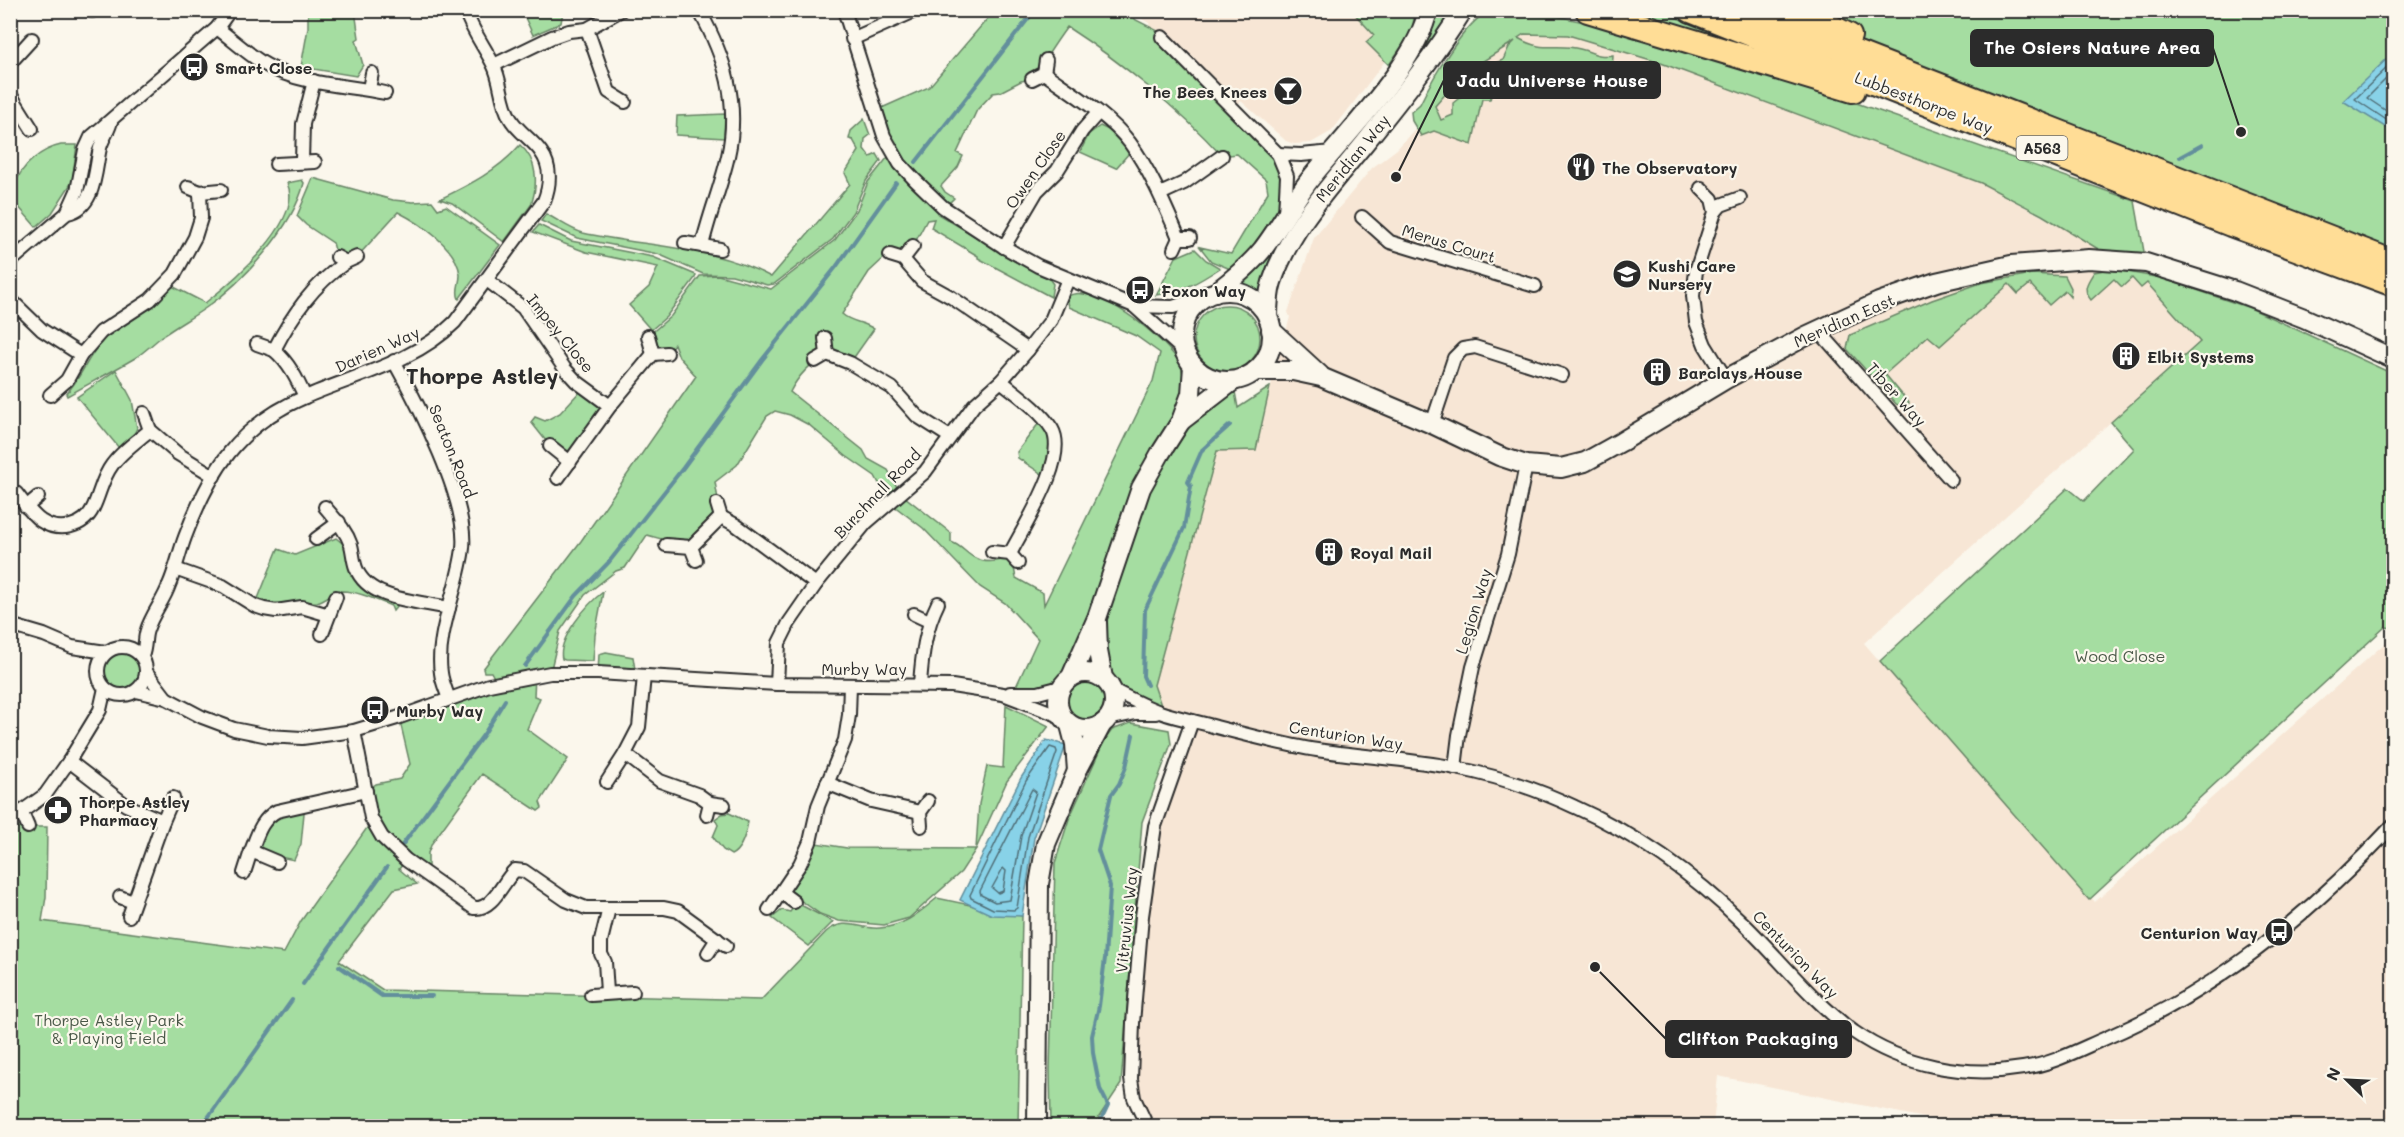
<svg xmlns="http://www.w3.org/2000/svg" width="2404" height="1137" font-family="Mali,sans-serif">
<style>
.built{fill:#f7e6d5}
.green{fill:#a5dda1;stroke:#688466;stroke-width:1.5;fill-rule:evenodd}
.water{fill:#88d2e8;stroke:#638f9c;stroke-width:1.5}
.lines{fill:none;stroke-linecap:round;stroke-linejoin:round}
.shore{stroke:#506e77;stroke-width:1.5}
.stream{stroke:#638f9c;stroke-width:4}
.street-casing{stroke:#2b2b2b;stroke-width:16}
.secondary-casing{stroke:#2b2b2b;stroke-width:22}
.highway-casing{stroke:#2b2b2b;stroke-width:28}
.street{stroke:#fbf7ec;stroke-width:12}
.secondary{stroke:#fbf7ec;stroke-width:18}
.highway{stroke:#ffdd96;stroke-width:24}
.labels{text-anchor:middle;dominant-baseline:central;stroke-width:4.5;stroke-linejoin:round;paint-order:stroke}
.shield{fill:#fbf7ec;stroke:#696865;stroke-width:1.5}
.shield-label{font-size:15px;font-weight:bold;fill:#2b2b2b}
.poi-label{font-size:16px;font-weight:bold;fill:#2b2b2b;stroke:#fbf7ec;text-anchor:start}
.street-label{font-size:16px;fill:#2b2b2b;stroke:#fbf7ec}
.park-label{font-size:16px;fill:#4a5848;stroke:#fbf7ec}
.district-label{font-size:22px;font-weight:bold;fill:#2b2b2b;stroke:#fbf7ec}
.leader{fill:none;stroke:#2b2b2b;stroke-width:2}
.callout-dot{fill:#2b2b2b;stroke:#fbf7ec;stroke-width:2}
.callout{fill:#2b2b2b;stroke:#2b2b2b;stroke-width:2}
.callout-label{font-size:18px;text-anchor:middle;font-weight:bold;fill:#fff}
</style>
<rect width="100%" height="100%" fill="#fbf7ec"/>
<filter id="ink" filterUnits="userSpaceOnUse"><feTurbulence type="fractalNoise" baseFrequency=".0167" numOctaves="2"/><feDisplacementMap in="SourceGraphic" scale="12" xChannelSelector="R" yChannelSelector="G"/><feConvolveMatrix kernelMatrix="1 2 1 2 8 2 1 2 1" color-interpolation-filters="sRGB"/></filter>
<g filter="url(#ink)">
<g class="built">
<polygon points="1129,11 1352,11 1392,52 1332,131 1311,143 1294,144 1286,141 1241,101 1227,117 1151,39 1149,23"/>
<polygon points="1524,34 1568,35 1661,63 1981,183 2096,246 2143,277 2200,342 1864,643 1909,695 1915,688 2095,902 2393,636 2393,1126 1965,1126 1718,1076 1713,1126 1147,1126 1132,1082 1157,818 1192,721 1164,714 1154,685 1217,451 1253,450 1290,317 1288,312 1314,238 1372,168 1397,149 1464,73"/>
</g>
<g class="green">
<polygon points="1840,10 2393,11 2393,263 2044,127 1853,38 1745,11 1796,11 1831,27"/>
<polygon points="308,11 355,11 359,38 356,40 363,65 356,76 301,67 308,28"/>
<polygon points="522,11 563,11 561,23 533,35"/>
<path d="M994 11H1127L1136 20 1162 33 1280 154 1285 213 1333 152 1428 11H1444L1448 14 1454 11 1325 191 1263 310C1249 294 1235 292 1215 293L1228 284V268L1211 261 1200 247 1231 254 1268 192 1266 180 1237 154 1222 156C1179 109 1121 62 1067 27 1054 44 1044 62 1032 79L1021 81 1000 92 993 93 977 110 957 153 963 156 958 167 941 186 945 192 954 198 938 214 1010 257 1048 277 1053 284 1051 297 978 258V256L931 228 934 219 927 220 913 246 903 259 889 255 884 258 869 272 842 314C852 323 863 321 874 329L850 363 827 354C811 363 798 376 790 392L863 450 868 459 888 470 900 493 951 533V542C961 545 966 554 975 558 986 564 997 561 1008 559L1013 563 1016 578 1043 593 1044 605 1153 381 1160 353 1136 336 1069 307 1067 297C1091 278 1168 340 1180 364 1187 381 1183 402 1182 420L1233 381 1238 408 1270 387 1256 450 1217 451 1154 685 1164 714 1112 690 1103 678 1097 620 1061 687 1013 693 1038 639 1005 603 980 587 923 528 889 502 875 476 846 456 809 425 790 415 775 411 767 416 737 465 715 482 721 517 691 547 647 535 625 568 616 571 585 595 560 631 550 673 535 676 534 696 540 698 527 729 568 759 540 802 542 808 538 811 482 774 432 843 428 853V876L406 860 399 869 417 884 394 889 339 961 383 990 761 1000 826 932C846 916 859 930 880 928 905 926 919 913 937 898L1022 916 1018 1126H11V827H47L46 897 42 921 284 953 301 921 367 828 371 818 366 791 376 784 400 779 410 764 399 717 497 683 491 672H484L483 669 581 541 696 376 679 357 674 344 667 353 653 354 648 336 671 316 700 276 718 275 771 289 835 240 857 210 868 182 892 152 875 111 929 87Z"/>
<polygon points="1352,11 1415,11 1412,31 1389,65 1366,42 1374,35"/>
<path d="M1488 11H1534L1625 31 1791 80 2135 201 2146 263 2118 261 2042 215 1981 183 1661 63 1568 35 1524 34 1518 38C1543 53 1556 43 1580 49 1596 53 1596 57 1613 55L1612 72 1510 67 1498 80 1490 99H1482L1472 145 1434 131 1421 136 1412 121 1411 112 1420 104C1433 77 1463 25 1488 11ZM1515 41 1509 47 1503 60 1495 63 1488 74 1479 79 1470 77 1474 86 1453 103V115L1441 120 1435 106 1464 73Z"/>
<polygon points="1587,11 1659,11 1794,62"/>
<polygon points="725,114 724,138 676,135 677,116"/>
<path d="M864 119 870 135 865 139 864 149 870 157 877 154 881 161 866 181 853 212 833 239 774 284 767 285 732 275 703 274 658 254 577 238 541 221 546 214C558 220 571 230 583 233 646 247 713 246 771 277L850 184 845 173 859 151 853 140 849 139 851 131Z"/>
<polygon points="1100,126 1113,132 1130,152 1116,168 1080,152 1089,134"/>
<path d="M61 145H77L72 182 52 213 36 227 11 198C15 193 14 190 15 185 21 165 42 149 61 145Z"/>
<path d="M520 145C538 160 538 185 531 205L504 242 452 203 440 199C469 185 499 170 520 145Z"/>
<path d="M313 178 393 200 413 202 432 201 438 209 446 206 500 245 459 299C455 290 460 284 460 275 458 248 420 223 398 212L357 257H337L333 243 306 225 297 216Z"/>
<path d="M302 180 304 183C293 227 244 281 207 307 193 317 178 325 164 335 154 342 146 351 135 358 113 371 90 383 67 396L66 394C81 378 88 356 103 340 123 318 151 313 172 286L205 303C232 282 305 220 287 183Z"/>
<polygon points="539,225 571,241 653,257 696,275 695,278 666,317 651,330 629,305 649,287 658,267 586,252 533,232"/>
<path d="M1195 249 1206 260 1220 268C1199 282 1182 292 1156 295L1176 257Z"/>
<path d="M2110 269 2161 278 2250 308 2393 374V628L2385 627 2089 900 1880 661 2068 488 2084 501 2134 449 2111 422 2200 342 2147 283 2141 288 2132 278 2122 287 2114 279 2091 300C2082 289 2087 283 2094 272Z"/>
<polygon points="2032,274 2065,276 2071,288 2070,297 2065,291 2049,305 2030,284 2018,294 2009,284 1940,346 1928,336 1885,374 1909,403 1904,408 1896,404 1847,349 1850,335 1932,300 1981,283"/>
<circle cx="1227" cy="338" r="33"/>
<polygon points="116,370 132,400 137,428 133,436 119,448 77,397"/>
<polygon points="584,387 610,406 570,462 550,446 531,422 535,417 545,421 560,413"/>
<polygon points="1042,419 1052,429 1048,478 1018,458 1017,452"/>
<path d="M336 538 346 546 352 573 415 605 414 609 398 605 393 611 391 606C376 600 358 591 342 591 331 592 326 600 317 602 311 603 305 601 299 601 281 602 276 606 257 601L278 549 295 555Z"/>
<path d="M603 592 595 635 593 661 565 660 562 659C557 639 588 603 603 592Z"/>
<circle cx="122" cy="671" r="24"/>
<polygon points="606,652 633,657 636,676 598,673 599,654"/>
<circle cx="1085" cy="700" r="19"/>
<polygon points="1006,705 1049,726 1007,781 976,849 961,872 909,918 884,925 839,921 820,914 800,900 794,902 782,893 810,842 847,848 976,849 979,804 987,766 1003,768"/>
<polygon points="1131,723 1169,730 1171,744 1142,822 1121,1084 1093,1126 1051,1126 1050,1070 1055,863 1069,819 1104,741 1112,730"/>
<polygon points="305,803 301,844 294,860 251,851 262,824"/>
<path d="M729 813 748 822C746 833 742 850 731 855L723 850 713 837 718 825 715 819 722 814Z"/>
<polygon points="797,903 833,922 809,946 772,918 782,910 790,912"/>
</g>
<g class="water">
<polygon points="2393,53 2393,132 2343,101"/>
<polygon points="1046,740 1066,745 1034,838 1022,916 992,915 960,900 1021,778"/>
</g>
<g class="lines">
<g class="shore">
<polyline points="2394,61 2355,99 2394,125"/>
<polyline points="2394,71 2367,98 2394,116"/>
<polygon points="1050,747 1056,749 1057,752 1028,837 1017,908 1014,910 993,909 971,898 970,895 1026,781"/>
<polygon points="1032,789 1036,792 1021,836 1010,900 995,902 981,895 980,891"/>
<polygon points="1003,868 1006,871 1003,891 998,893 992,888"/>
</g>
<g class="stream">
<polyline points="2180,157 2202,145"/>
<polyline points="916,162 1035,10"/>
<polyline points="525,666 576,596 609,562 683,468 762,360 836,267 896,183"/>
<polyline points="1147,685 1143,676 1145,610 1184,528 1191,486 1188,482 1202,450 1230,425"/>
<polyline points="403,844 484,734 505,700"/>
<polyline points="339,966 382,996 432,996"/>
<polyline points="303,984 387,867"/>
<polyline points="202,1126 292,1000"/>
<polyline points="1098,1126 1108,1105 1100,1089 1093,1053 1092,1036 1099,1006 1105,958 1110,886 1098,850 1111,795 1119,784 1126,767 1133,735"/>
</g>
<g class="street-casing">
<g id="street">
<path d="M699 10C725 57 740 103 728 156 721 187 709 215 702 246"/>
<polyline points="844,10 884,136 900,164 915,180 943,207 1004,247 1038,266 1134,306 1185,352"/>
<polyline points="92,11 92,10"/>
<path d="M217 28C233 40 249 55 266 65 301 85 347 85 385 93"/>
<polyline points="587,29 609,92 625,102"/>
<polyline points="1162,37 1278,154 1287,176 1285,214"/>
<polyline points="852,39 917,10"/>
<polyline points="10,63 32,39"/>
<polyline points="494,65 552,37 569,31 587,29 621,10"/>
<path d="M1044 73C1072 93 1110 116 1130 143 1151 172 1165 206 1179 238"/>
<polyline points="1032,79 1044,73 1046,60"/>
<polyline points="369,89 372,73"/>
<polyline points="10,94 32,129"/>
<polyline points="1278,154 1301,155 1333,152"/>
<polyline points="302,161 303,124 314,81"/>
<polyline points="276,164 315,162"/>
<polyline points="188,187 200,192 221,190"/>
<polyline points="1701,188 1712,199 1715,212 1696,271 1693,296 1696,322 1705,345 1726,379"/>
<polyline points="1160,194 1184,183 1222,156"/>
<polyline points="1715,212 1721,205 1740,198"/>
<polyline points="67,213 77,191 85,150 91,137 217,28 230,10"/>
<polyline points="1362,217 1390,242 1535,286"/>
<polyline points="685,243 720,249"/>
<polyline points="1004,247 1037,191 1057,171 1082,131 1098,113"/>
<polyline points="1174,249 1179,238 1190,238"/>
<polyline points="890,255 903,259 913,246"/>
<polyline points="337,257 346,262 357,257"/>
<polyline points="903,259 922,281 951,297 1028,350"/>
<path d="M10 262 67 213C96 208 95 169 100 148 102 139 109 131 111 121"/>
<polyline points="487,280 523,308 565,369 576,381 610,406"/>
<polyline points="10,299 42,330 81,355"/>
<polyline points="1134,306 1173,307 1204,297"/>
<polyline points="1818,330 1951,480"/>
<polyline points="648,336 653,354 667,353"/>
<polyline points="257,344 274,350"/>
<polyline points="827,354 850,363 892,388 917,416 950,437"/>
<path d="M394 361C418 404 468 500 463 548 459 586 435 635 441 673 442 682 446 690 449 699"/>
<polyline points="815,361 827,354 825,338"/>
<path d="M1001 381C1018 395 1040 410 1052 429 1069 458 1024 526 1010 554"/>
<polyline points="50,395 67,380 81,355 101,332 150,300 175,274 195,237 201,218 200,192"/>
<path d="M305 397C297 379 289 363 274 350 292 315 313 285 346 262"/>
<polyline points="144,413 150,430"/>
<polyline points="1432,424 1454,358 1463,349 1475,347 1562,375"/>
<polyline points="550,446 570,462"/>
<polyline points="558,478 610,406 653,354"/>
<path d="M16 493C24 503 31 514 41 521 59 533 84 527 93 508 100 494 102 478 112 465 122 451 137 441 150 430L178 454 214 476"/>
<polyline points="717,504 721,517"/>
<polyline points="26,507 38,497"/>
<path d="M325 507C335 519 346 530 351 545 353 552 353 560 356 568 368 601 420 601 449 608"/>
<polyline points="316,539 339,522"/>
<polyline points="666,545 691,547 696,560"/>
<polyline points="691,547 721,517 736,525 816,584"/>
<polyline points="992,552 1010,554 1018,563"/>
<polyline points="175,569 223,586 255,606 264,609 276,611 302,607 329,615"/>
<polyline points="914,614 929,621"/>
<polyline points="10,625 44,635 72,647 106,652"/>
<polyline points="322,634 336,597"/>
<circle cx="122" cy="671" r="24"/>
<path d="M142 656C146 647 144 638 147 630 152 614 164 600 169 585 176 569 179 553 185 537 210 471 238 425 305 397 356 375 415 362 455 322L544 201C550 186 552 167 541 152 533 140 518 132 510 118 500 101 502 81 493 64 484 46 472 31 465 10"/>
<polyline points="147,673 166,698"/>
<polyline points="644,676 639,727 625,754 660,781 699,795 710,803"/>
<polyline points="777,684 779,643 789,623 816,584 866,523 925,472 974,405 1001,381 1028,350 1051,320 1068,279"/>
<path d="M920 684C922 656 925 629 938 603"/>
<path d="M1112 690C1130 698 1148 709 1166 714 1182 719 1200 722 1216 727 1249 735 1283 745 1317 750 1363 757 1410 759 1456 768 1497 776 1537 789 1575 807 1638 835 1695 876 1744 924 1781 960 1812 1001 1854 1032 1903 1066 1965 1078 2023 1068 2053 1064 2078 1050 2106 1038 2216 991 2313 912 2394 824"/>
<polyline points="136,691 166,698 202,717 234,729 268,736 302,738 354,731 397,718 489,685 550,673 598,673 777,684 952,686 1003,694 1063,717"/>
<polyline points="1010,693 1038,693 1061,687"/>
<polyline points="1108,719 1136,713 1156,713"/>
<path d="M354 731 371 818 382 837 406 860 474 908C493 910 503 881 515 870L524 871 566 900 586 908H664L678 911 726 946"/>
<polyline points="69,761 126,805 163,821 129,916"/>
<polyline points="1455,768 1459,735 1473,667 1508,554 1526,465"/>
<polyline points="607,782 625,754"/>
<polyline points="827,783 871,801 920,812"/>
<polyline points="22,813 28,827"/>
<polyline points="707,815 710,803 724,805"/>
<polyline points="10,820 45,795 69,761 100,710 105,688"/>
<polyline points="163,821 173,798"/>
<polyline points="921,826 920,812 928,801"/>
<path d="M251 851C257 836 261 819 277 811L366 791"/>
<polyline points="244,873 251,851 277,862"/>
<polyline points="782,893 794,902"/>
<polyline points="120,897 133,902"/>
<polyline points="769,910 800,864 810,842 818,806 845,740 849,715 850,685"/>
<polyline points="708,953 717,939"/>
<polyline points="607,992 605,962 601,954 601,941 609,908"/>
<polyline points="591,995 633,992"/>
<polyline points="1147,1126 1134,1098 1131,1079 1133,1023 1142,916 1155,826 1192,721"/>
</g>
</g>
<g class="secondary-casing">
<g id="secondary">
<circle cx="1227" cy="336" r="45"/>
<path d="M1215 293C1232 280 1248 267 1262 250 1280 227 1293 201 1311 178 1345 135 1418 62 1428 10"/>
<path d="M1268 318C1268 306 1268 294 1272 282 1290 227 1333 183 1368 139 1401 98 1435 55 1463 10"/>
<polyline points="1271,330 1320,375"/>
<polyline points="1255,371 1293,371 1321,377 1432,424 1499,456 1526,465 1561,468 1585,462 1621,442 1726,379 1806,336 1879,302 1936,282 2011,265 2089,259 2146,263 2235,291 2304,318 2394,359"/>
<polyline points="1181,421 1233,381"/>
<polyline points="1097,622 1098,651 1103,678"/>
<circle cx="1086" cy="701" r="28"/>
<polyline points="1071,677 1097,618 1141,488 1160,454 1181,421 1191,394 1193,366"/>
<polyline points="1070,725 1075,744 1077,771"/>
<polyline points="1037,1126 1039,884 1046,844 1077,771 1102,724"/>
</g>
</g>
<g class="highway-casing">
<g id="highway">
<polyline points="1588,10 1853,90"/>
<polyline points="1691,10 2231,224 2394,284"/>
<polyline points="1745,10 2394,263"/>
<polyline points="1797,10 1849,36"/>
</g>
</g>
<use href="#street" class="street"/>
<use href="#secondary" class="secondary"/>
<use href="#highway" class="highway"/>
</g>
</g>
<defs>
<g id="bus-disc" transform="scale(1.5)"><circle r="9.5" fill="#2b2b2b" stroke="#fbf7ec"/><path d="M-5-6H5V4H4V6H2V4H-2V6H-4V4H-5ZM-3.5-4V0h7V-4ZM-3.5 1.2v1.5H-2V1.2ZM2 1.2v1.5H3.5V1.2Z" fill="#fff"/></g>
<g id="bar-disc" transform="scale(1.5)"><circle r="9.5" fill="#2b2b2b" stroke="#fbf7ec"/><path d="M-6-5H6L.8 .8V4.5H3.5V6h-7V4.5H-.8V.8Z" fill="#fff"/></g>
<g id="restaurant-disc" transform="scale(1.5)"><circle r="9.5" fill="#2b2b2b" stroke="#fbf7ec"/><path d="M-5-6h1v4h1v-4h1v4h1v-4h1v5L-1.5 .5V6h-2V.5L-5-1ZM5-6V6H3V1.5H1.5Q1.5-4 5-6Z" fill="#fff"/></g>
<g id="school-disc" transform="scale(1.5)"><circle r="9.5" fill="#2b2b2b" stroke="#fbf7ec"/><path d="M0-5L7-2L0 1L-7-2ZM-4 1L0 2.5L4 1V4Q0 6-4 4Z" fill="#fff"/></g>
<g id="building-disc" transform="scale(1.5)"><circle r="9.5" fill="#2b2b2b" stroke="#fbf7ec"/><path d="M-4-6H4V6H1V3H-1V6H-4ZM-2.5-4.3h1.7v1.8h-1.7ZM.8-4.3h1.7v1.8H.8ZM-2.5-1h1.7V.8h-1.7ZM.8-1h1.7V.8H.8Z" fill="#fff"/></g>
<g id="pharmacy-disc" transform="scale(1.5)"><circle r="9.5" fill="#2b2b2b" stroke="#fbf7ec"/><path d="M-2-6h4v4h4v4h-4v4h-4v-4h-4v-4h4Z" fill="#fff"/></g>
</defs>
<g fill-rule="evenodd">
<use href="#bus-disc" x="194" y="67"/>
<use href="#bar-disc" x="1288" y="91"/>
<use href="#restaurant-disc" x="1581" y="167"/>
<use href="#school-disc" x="1627" y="274"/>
<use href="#bus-disc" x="1140" y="290"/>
<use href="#building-disc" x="2126" y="356"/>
<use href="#building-disc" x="1657" y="372"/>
<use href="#building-disc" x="1329" y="552"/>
<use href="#bus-disc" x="375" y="710"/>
<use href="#pharmacy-disc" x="58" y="810"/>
<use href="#bus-disc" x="2279" y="932"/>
</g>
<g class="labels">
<rect class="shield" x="2016.5" y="136" width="51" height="24" rx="4.5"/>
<g class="shield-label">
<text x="2042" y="148">A563</text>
</g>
<g class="poi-label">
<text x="215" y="67">Smart Close</text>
<text x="1267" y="91" text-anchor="end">The Bees Knees</text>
<text x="1602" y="167">The Observatory</text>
<text x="1648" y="265">Kushi Care<tspan x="1648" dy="18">Nursery</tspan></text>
<text x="1161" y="290">Foxon Way</text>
<text x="2147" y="356">Elbit Systems</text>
<text x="1678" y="372">Barclays House</text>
<text x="1350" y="552">Royal Mail</text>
<text x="396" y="710">Murby Way</text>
<text x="79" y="801">Thorpe Astley<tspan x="79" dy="18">Pharmacy</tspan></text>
<text x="2258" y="932" text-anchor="end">Centurion Way</text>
</g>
<g class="street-label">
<text transform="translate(1924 102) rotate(21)">Lubbesthorpe Way</text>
<text transform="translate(1352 158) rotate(-51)">Meridian Way</text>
<text transform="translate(1035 169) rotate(-55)">Owen Close</text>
<text transform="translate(1449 243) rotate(17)">Merus Court</text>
<text transform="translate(1844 320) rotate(-24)">Meridian East</text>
<text transform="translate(561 333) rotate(51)">Impey Close</text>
<text transform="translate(377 349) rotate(-24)">Darien Way</text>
<text transform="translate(1897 394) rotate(48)">Tiber Way</text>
<text transform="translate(453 451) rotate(68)">Seaton Road</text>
<text transform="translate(877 493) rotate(-46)">Burchnall Road</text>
<text transform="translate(1473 611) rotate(-73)">Legion Way</text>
<text x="864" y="668">Murby Way</text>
<text transform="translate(1346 735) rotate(9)">Centurion Way</text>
<text transform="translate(1126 920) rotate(-84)">Vitruvius Way</text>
<text transform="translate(1796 954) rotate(46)">Centurion Way</text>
</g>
<g class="park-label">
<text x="2120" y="655">Wood Close</text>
<text x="109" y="1019">Thorpe Astley Park<tspan x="109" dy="18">&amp; Playing Field</tspan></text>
</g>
<g class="district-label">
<text x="482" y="375">Thorpe Astley</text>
</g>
</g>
<path class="leader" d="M2241 132L2213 48M1396 177L1444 80M1595 967L1666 1039"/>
<g class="callout-dot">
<circle cx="2241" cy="132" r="6"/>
<circle cx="1396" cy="177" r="6"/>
<circle cx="1595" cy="967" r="6"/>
</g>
<g class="callout">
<rect x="1971" y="30" width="242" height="36" rx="6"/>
<rect x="1444" y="62" width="216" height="36" rx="6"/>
<rect x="1666" y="1021" width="185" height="36" rx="6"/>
</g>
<g class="callout-label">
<text x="2092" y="54">The Osiers Nature Area</text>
<text x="1552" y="87">Jadu Universe House</text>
<text x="1758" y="1045">Clifton Packaging</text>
</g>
<rect width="2404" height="1137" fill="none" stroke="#fbf7ec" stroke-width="36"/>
<rect x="18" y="18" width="2368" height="1101" fill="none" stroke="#2b2b2b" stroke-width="2" filter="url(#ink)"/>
<g transform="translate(2347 1080) rotate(294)" stroke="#fbf7ec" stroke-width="4.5" paint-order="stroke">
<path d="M0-4.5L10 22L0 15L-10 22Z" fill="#2b2b2b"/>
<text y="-9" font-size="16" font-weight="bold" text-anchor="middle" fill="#2b2b2b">N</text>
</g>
</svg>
